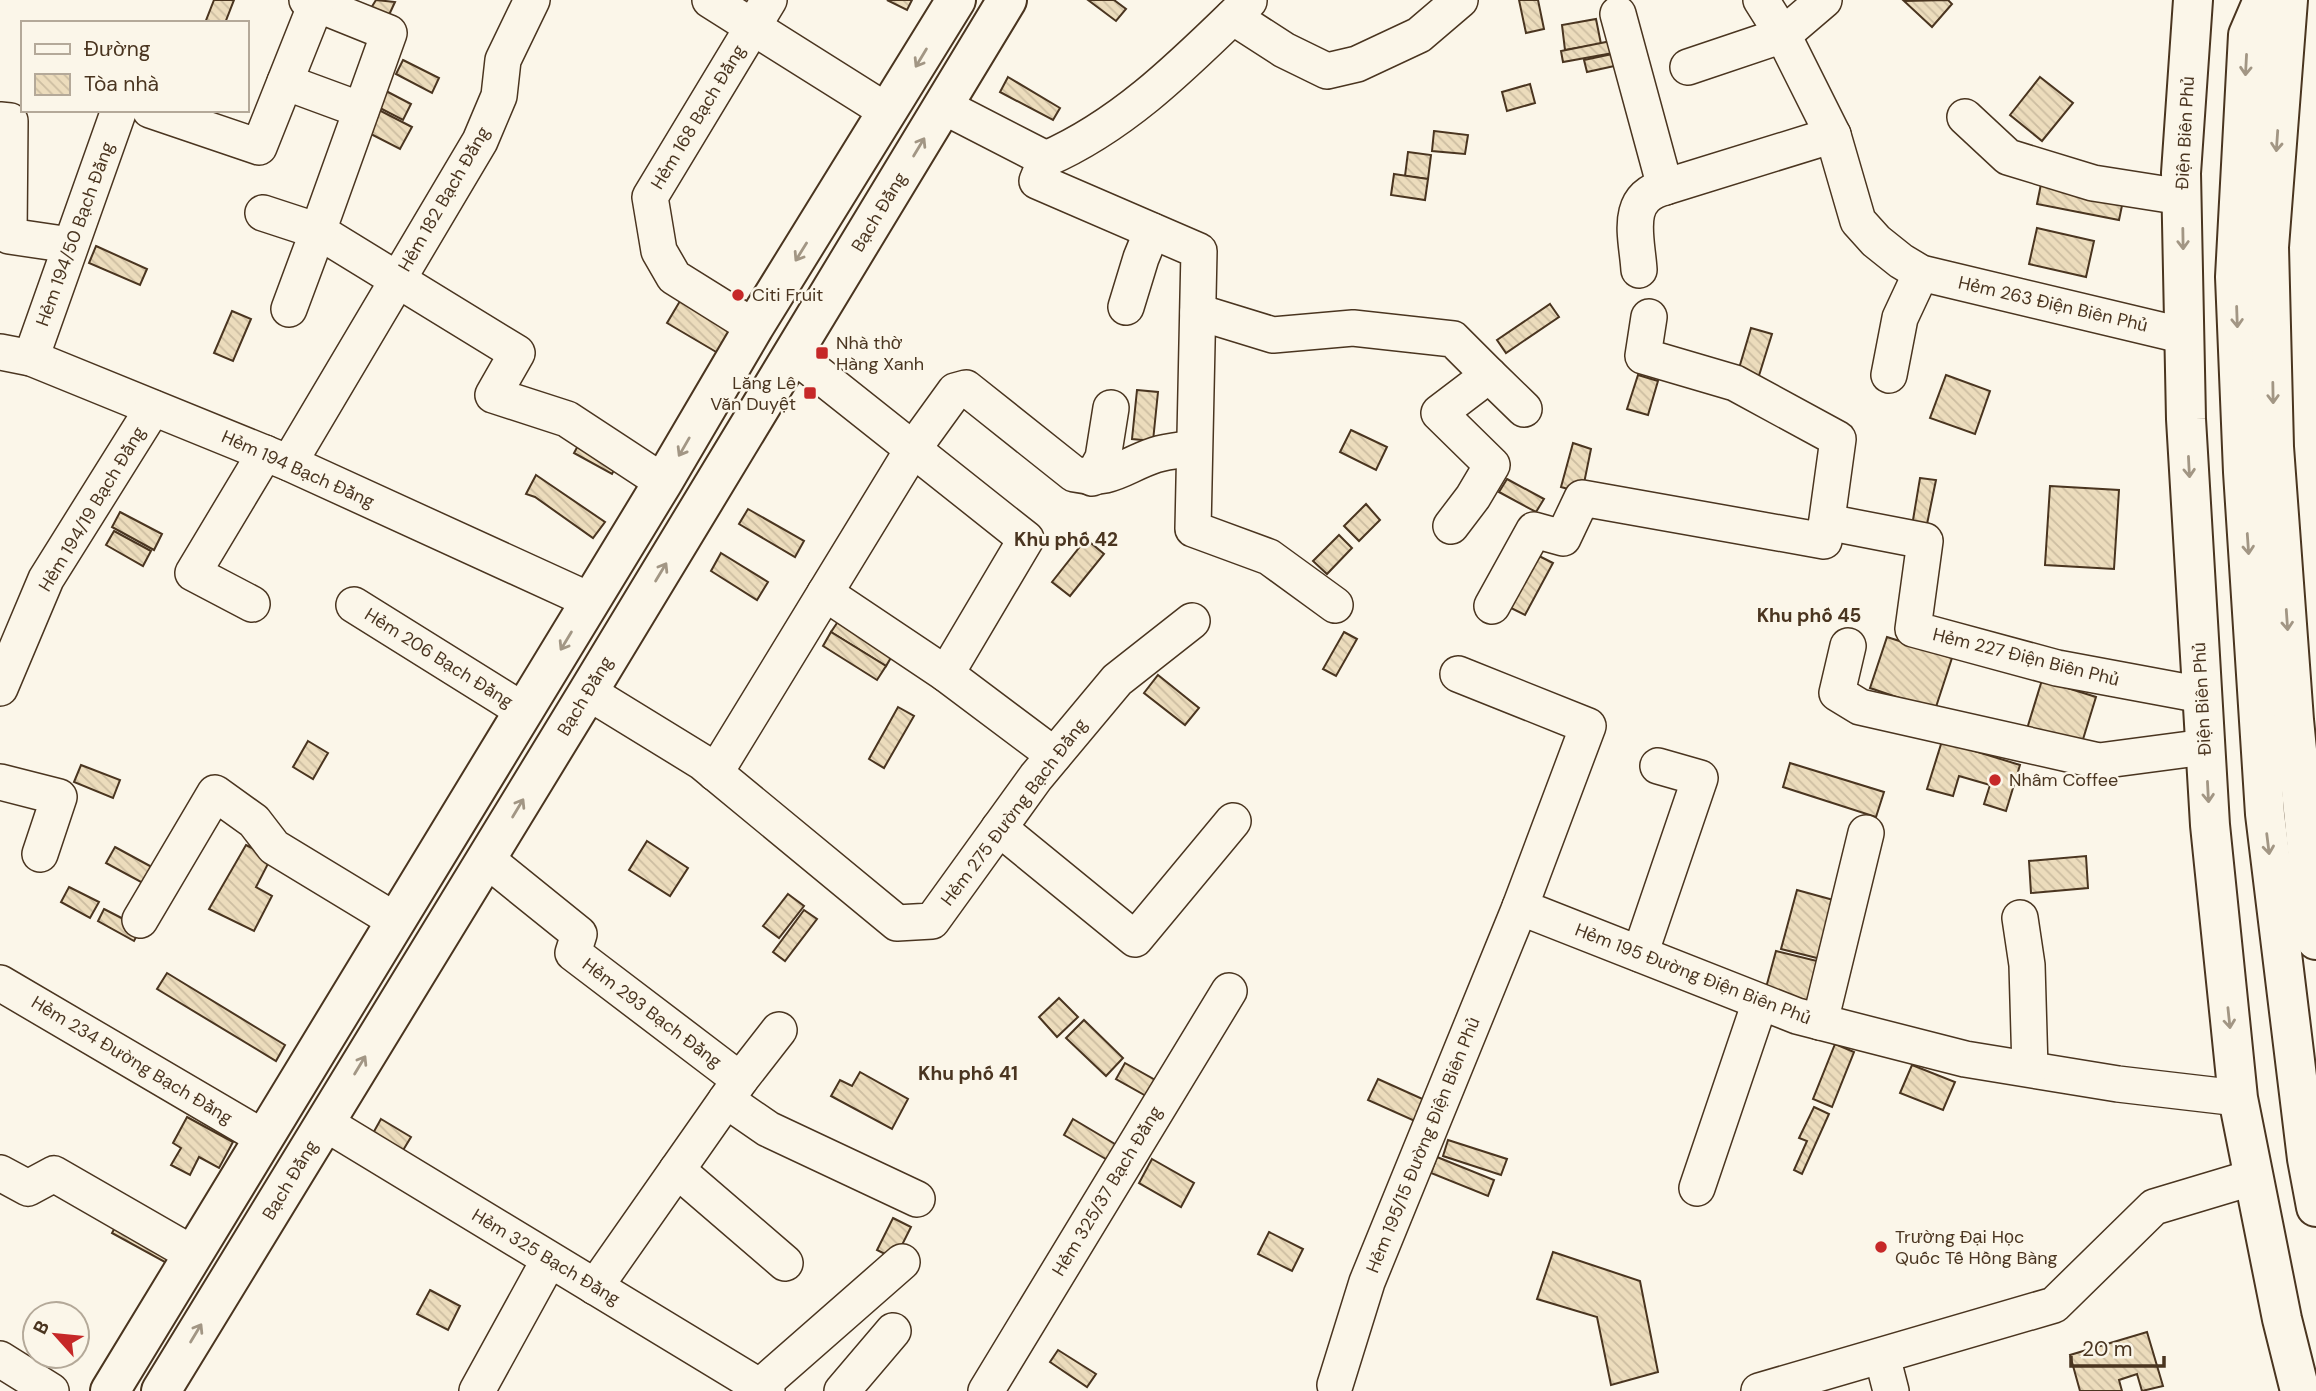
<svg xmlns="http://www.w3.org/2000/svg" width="2316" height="1391" font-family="'DM Sans',sans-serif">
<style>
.building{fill:url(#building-back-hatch);stroke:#4a3520;stroke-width:2}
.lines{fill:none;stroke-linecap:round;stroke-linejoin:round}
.minor-casing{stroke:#4a3520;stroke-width:38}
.major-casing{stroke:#4a3520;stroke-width:42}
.highway-casing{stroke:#4a3520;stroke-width:42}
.minor{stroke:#fbf6e9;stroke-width:35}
.major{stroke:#fbf6e9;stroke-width:38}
.highway{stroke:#fbf6e9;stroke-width:38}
.oneway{stroke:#a29684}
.poi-dot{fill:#c62828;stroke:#fbf6e9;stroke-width:2.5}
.labels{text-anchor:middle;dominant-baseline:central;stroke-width:5;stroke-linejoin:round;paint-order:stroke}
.street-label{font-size:18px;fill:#4a3520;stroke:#fbf6e9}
.poi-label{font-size:18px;fill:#4a3520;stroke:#fbf6e9;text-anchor:start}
.neighbourhood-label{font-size:19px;font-weight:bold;fill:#4a3520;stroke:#fbf6e9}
</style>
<defs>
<pattern id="building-back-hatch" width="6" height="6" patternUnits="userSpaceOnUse" patternTransform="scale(1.75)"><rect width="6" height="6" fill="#ecdcbc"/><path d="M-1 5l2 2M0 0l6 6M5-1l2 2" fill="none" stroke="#ccbda1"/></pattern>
</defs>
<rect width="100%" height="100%" fill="#fbf6e9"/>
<g class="building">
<polygon points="214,0 234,0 225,23 205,23"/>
<polygon points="376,0 395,2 388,17 371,8"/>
<polygon points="887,0 912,0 907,10"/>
<polygon points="1088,0 1114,0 1126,9 1116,21"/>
<polygon points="1519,0 1538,0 1544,29 1526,33"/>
<polygon points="1948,0 1952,4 1932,27 1904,1"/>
<polygon points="1596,19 1601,44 1565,50 1562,25"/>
<polygon points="1611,41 1613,53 1563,62 1561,51"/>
<polygon points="1617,53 1619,65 1587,72 1584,60"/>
<polygon points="403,60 439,78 432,93 396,74"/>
<polygon points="1008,77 1060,108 1053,120 1000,92"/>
<polygon points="2040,77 2073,103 2042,141 2010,115"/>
<polygon points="1530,84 1535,103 1507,111 1502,92"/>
<polygon points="386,91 411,104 403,120 378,107"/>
<polygon points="377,109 412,127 400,149 365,131"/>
<polygon points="1434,131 1468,135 1465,154 1432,151"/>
<polygon points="1408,152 1431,155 1428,179 1405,176"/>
<polygon points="1394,174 1428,179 1425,200 1391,195"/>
<polygon points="2043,174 2125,191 2119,220 2037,204"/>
<polygon points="2037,228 2094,241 2086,277 2029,264"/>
<polygon points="96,246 147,269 140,285 89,263"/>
<polygon points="680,301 737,334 723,356 667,323"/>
<polygon points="1550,304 1559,317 1506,353 1497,340"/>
<polygon points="232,311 251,319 233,361 214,353"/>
<polygon points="1751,328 1772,334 1757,382 1737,375"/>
<polygon points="1638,375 1658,381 1648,415 1627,409"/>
<polygon points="1946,375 1990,391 1975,434 1930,418"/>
<polygon points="1137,390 1158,392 1153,441 1132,439"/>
<polygon points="1351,430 1387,447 1376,470 1340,452"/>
<polygon points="583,436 621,457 612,474 574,453"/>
<polygon points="1573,443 1591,449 1582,493 1561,487"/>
<polygon points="536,475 605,522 593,538 535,497 526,494"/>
<polygon points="1920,478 1936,480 1926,529 1912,526"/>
<polygon points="1507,479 1544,499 1536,512 1499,492"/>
<polygon points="2050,486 2119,490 2114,569 2045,565"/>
<polygon points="1366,504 1380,520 1359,541 1344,526"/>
<polygon points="748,509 804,541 795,557 739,524"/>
<polygon points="120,512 162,534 154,550 112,527"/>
<polygon points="114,531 151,551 143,566 106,545"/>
<polygon points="1339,535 1352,548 1327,574 1313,561"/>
<polygon points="1086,539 1104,554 1070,596 1052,582"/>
<polygon points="721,553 768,582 757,600 711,571"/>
<polygon points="1533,553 1553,563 1525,615 1505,605"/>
<polygon points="841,617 895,651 886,666 831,632"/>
<polygon points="831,632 886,666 877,680 823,646"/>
<polygon points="1344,632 1357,639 1336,676 1323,669"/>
<polygon points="1887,637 1952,658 1935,710 1870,688"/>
<polygon points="1158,675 1199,708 1185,725 1144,693"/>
<polygon points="2042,680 2096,697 2080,749 2026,732"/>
<polygon points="898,707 914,716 884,768 869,759"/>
<polygon points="308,741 328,753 313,779 293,767"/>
<polygon points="1942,741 2020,765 2006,811 1984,804 1990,785 1959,776 1953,796 1927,789"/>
<polygon points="1790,763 1884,792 1876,817 1783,787"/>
<polygon points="81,765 120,780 113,798 74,782"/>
<polygon points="647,841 688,868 670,896 629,870"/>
<polygon points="246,845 271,858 256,887 272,896 254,931 209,909"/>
<polygon points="115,847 161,872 152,888 106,863"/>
<polygon points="2086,856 2088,888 2031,893 2029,861"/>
<polygon points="69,887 99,902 90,918 61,902"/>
<polygon points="1797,890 1837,901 1821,959 1781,949"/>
<polygon points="788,894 804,906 779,938 763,926"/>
<polygon points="104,909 141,928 134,941 98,921"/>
<polygon points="804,910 817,919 785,961 773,952"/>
<polygon points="1776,951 1825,963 1813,1010 1764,995"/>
<polygon points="167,973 285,1045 276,1061 157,989"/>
<polygon points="1059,998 1078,1017 1057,1037 1039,1017"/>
<polygon points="1084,1020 1123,1058 1106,1076 1066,1038"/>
<polygon points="1835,1044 1854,1052 1832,1107 1813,1099"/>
<polygon points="1125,1063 1164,1085 1155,1101 1116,1079"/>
<polygon points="1912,1065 1955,1082 1943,1110 1900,1093"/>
<polygon points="860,1072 908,1099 892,1129 831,1096 840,1080 852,1086"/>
<polygon points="1378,1079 1427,1101 1417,1122 1368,1100"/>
<polygon points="1814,1107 1829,1114 1802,1174 1794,1170 1807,1141 1799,1138"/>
<polygon points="187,1117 233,1142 219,1168 199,1157 190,1175 171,1165 181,1148 173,1143"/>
<polygon points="381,1119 411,1137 402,1152 372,1135"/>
<polygon points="1073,1119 1120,1147 1111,1162 1064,1135"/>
<polygon points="1448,1140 1507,1159 1501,1175 1443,1156"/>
<polygon points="1437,1157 1494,1180 1488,1196 1431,1173"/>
<polygon points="1152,1159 1194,1183 1181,1207 1139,1183"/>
<polygon points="121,1216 181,1249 172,1266 112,1233"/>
<polygon points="893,1218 911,1227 895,1259 877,1250"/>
<polygon points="1269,1232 1303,1249 1292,1271 1258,1254"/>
<polygon points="1553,1252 1640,1281 1658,1372 1611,1385 1597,1317 1537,1299"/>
<polygon points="430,1290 460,1306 448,1330 417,1314"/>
<polygon points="2147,1332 2163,1386 2142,1391 2137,1374 2119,1380 2122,1391 2080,1391 2070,1355"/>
<polygon points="1058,1350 1096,1374 1087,1387 1050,1362"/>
</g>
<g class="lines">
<g class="minor-casing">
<g id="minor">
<polyline points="307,0 389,33 318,231 517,353 493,395 567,419 663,482"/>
<polyline points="710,0 888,112"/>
<polyline points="1761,0 1783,35 1833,135 1858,221 1876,241 1901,261 1921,273 2185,336"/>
<polyline points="1618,14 1665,187 1833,135"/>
<polyline points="1233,17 1284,50 1327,71 1357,64 1419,35 1460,0"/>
<polyline points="1688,67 1783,35 1824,0"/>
<polyline points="285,82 361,110"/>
<polyline points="943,106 1046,159 1037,181 1199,251 1193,529 1269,557 1335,605"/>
<polyline points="150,110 259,147 316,4"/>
<polyline points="1965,117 2008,157 2093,183 2182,197"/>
<polyline points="0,120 10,121 9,236 70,245"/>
<path d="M1046 159C1126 124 1187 61 1249 1"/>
<polyline points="263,213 318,231 289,309"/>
<path d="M1639 270C1637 237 1623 198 1665 187"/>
<polyline points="1126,307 1141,258 1152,231"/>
<polyline points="1198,312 1273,335 1353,328 1453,339 1489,375 1439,413 1492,465 1473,497 1451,526"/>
<polyline points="754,327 674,277 659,251 650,197 769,0"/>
<polyline points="0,352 31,358 289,463 591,601"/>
<polyline points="793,354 1026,539 946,674"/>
<polyline points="31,358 119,110"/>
<polyline points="1489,375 1524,409"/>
<polyline points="1889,375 1900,318 1921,273"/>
<polyline points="289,463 480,141 499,96 503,60 532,0"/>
<polyline points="1092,478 1103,458 1111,408"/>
<polyline points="1827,522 1925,541 1913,629 2057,668 2202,695"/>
<polyline points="825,593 946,674 1054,755"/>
<polyline points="252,604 193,573 265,453"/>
<polyline points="354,605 524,711"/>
<polyline points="1492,606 1534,530 1563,538 1582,498 1824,541 1838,439 1735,383 1643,356 1649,317"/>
<polyline points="1848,646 1837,693 1860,707 2099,761 2205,747"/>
<polyline points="1458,674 1588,726 1520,907 1797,1016 1965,1059 2118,1084 2238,1098"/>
<polyline points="0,688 46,579 153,408"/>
<polyline points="588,692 702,762 897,923 932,921 1036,777 1117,680 1192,621"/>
<path d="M715 773 913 449 955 391 966 388 1074 474C1112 482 1122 466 1155 455 1167 451 1182 450 1194 448"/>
<polyline points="0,782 59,797 40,854"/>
<polyline points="999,828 1135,939 1233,821"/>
<polyline points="486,859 579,934 573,953 740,1080"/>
<polyline points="2020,918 2027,965 2030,1069"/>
<polyline points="140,920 215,793 254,821 274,847 396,921"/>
<polyline points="1640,954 1700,778 1658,766"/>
<polyline points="0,983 264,1138"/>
<polyline points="1820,1022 1866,833"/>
<polyline points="726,1100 768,1129 917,1199"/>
<polyline points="325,1123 767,1391"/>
<polyline points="677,1170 785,1263"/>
<polyline points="0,1173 28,1188 54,1174 193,1254"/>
<polyline points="1697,1188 1760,1002"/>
<polyline points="595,1287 740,1080 779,1030"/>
<polyline points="1882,1356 1891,1391"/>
<polyline points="0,1359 51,1391"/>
<polyline points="1335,1385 1367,1282 1520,907"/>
<polyline points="477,1391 549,1260"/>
<polyline points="755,1391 902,1262"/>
<polyline points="842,1391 893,1331"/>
<polyline points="986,1391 1229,991"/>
<polyline points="1759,1391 2054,1305 2154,1207 2254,1177"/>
</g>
</g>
<g class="major-casing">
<g id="major">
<polyline points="2193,0 2181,173 2186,419 2210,825 2238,1098 2282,1319 2300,1391"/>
<polyline points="2263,0 2248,35 2235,277 2243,472 2265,814 2307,1159 2316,1207"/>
<polyline points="110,1391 663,482 754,327 956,0"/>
<polyline points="161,1391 588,692 1007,0"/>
</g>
</g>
<g class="highway-casing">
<polyline id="highway" points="2288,0 2269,247 2274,447 2294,720 2316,940"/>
</g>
<use href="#minor" class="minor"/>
<use href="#major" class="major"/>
<use href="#highway" class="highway"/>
</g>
<defs><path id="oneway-shaft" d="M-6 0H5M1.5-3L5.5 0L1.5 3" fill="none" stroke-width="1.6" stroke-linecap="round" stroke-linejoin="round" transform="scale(1.75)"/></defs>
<g class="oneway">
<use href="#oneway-shaft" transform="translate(921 58) rotate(121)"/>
<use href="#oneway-shaft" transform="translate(2246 65) rotate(93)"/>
<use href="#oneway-shaft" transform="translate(2277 141) rotate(94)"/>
<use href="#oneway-shaft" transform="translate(919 147) rotate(-59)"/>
<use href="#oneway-shaft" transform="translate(2183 239) rotate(89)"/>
<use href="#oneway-shaft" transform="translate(801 252) rotate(122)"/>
<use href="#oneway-shaft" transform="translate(2237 317) rotate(88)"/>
<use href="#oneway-shaft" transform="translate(2273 393) rotate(89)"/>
<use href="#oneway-shaft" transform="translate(684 447) rotate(120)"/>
<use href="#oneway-shaft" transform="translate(2189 467) rotate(87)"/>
<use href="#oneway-shaft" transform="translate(2248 544) rotate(86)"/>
<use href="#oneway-shaft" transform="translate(661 572) rotate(-59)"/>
<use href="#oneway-shaft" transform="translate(2287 620) rotate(86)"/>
<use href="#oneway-shaft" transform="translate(566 641) rotate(121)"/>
<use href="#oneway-shaft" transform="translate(2208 792) rotate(87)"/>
<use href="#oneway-shaft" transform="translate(518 808) rotate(-59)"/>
<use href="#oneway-shaft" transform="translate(2268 844) rotate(83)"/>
<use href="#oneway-shaft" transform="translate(2229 1018) rotate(84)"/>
<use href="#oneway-shaft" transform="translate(360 1065) rotate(-59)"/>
<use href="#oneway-shaft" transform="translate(196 1333) rotate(-59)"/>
</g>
<g class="poi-dot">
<circle cx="738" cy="295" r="7"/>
<rect x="815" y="346" width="14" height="14" rx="3.5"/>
<rect x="803" y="386" width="14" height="14" rx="3.5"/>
<circle cx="1995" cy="780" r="7"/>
<circle cx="1881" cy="1247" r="7"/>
</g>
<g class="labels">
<g class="street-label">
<text transform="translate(698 117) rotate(-59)">Hẻm 168 Bạch Đằng</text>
<text transform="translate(2185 133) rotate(-87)">Điện Biên Phủ</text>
<text transform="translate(444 199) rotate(-60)">Hẻm 182 Bạch Đằng</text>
<text transform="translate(879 212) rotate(-59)">Bạch Đằng</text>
<text transform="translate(75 234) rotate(-70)">Hẻm 194/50 Bạch Đằng</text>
<text transform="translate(2053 304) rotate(13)">Hẻm 263 Điện Biên Phủ</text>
<text transform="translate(298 469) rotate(24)">Hẻm 194 Bạch Đằng</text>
<text transform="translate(92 509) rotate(-59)">Hẻm 194/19 Bạch Đằng</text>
<text transform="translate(2026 657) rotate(14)">Hẻm 227 Điện Biên Phủ</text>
<text transform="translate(439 658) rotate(32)">Hẻm 206 Bạch Đằng</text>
<text transform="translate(585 696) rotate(-59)">Bạch Đằng</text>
<text transform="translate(2202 699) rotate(-93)">Điện Biên Phủ</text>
<text transform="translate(1014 812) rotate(-53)">Hẻm 275 Đường Bạch Đằng</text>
<text transform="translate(1693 974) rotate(21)">Hẻm 195 Đường Điện Biên Phủ</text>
<text transform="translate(652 1013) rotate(37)">Hẻm 293 Bạch Đằng</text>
<text transform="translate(132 1060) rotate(31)">Hẻm 234 Đường Bạch Đằng</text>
<text transform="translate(1423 1145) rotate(-68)">Hẻm 195/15 Đường Điện Biên Phủ</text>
<text transform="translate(290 1180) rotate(-59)">Bạch Đằng</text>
<text transform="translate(1107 1191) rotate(-59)">Hẻm 325/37 Bạch Đằng</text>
<text transform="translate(546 1257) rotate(31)">Hẻm 325 Bạch Đằng</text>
</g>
<g class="poi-label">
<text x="752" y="295">Citi Fruit</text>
<text x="836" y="343">Nhà thờ<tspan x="836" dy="21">Hàng Xanh</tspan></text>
<text x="796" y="383" text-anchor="end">Lăng Lê<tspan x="796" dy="21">Văn Duyệt</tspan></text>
<text x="2009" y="780">Nhâm Coffee</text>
<text x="1895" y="1237">Trường Đại Học<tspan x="1895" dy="21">Quốc Tế Hồng Bàng</tspan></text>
</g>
<g class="neighbourhood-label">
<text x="1066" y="539">Khu phố 42</text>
<text x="1809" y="615">Khu phố 45</text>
<text x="968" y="1073">Khu phố 41</text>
</g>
</g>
<rect x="21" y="21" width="228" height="91" fill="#fbf6e9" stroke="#b4a999" stroke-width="2"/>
<rect x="35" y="44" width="35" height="10" fill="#fbf6e9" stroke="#b4a999" stroke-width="2"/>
<text x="84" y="56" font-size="21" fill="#4a3520">Đường</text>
<rect x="35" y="74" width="35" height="21" fill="url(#building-back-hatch)" stroke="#b4a999" stroke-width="2"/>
<text x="84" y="91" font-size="21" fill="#4a3520">Tòa nhà</text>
<g transform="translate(56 1335) rotate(297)"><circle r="33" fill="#fbf6e9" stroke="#b4a999" stroke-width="2"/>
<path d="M0-5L12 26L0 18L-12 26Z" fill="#c62828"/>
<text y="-10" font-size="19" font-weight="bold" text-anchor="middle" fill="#4a3520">B</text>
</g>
<path d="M2071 1356v10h93v-10" fill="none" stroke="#4a3520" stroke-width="3.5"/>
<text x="2082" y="1356" font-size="21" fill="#4a3520" stroke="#fbf6e9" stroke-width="5" paint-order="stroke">20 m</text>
</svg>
